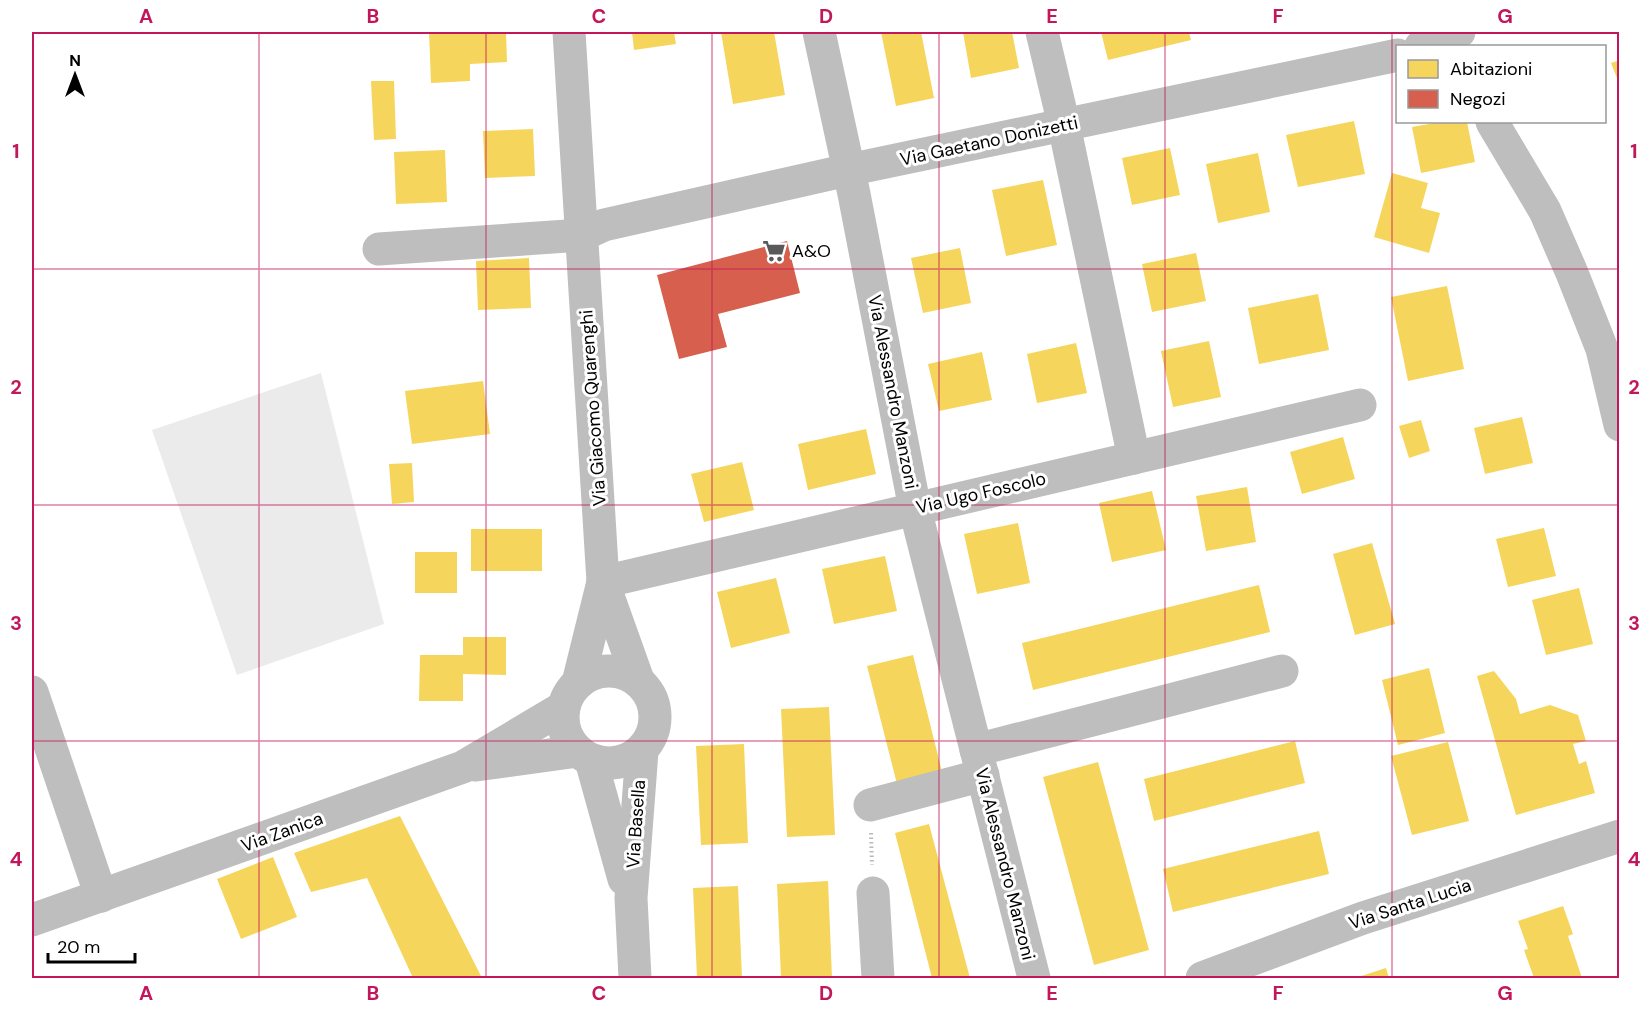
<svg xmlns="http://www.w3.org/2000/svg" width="1651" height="1010" font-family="'DM Sans',sans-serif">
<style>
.green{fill:#ebebeb}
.homes{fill:#f6d55c}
.shops{fill:#d6604d}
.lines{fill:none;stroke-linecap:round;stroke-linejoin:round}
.path{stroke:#b9b9b9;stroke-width:4;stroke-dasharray:1.5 3;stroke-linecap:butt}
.minor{stroke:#bebebe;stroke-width:33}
.grid{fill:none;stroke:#c2185b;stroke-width:1.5;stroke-opacity:0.55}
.labels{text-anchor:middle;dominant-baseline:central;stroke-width:6;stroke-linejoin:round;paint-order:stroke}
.street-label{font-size:18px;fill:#000;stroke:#fff}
.poi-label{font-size:18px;fill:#000;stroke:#fff;text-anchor:start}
.neatline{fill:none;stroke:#c2185b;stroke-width:2}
.grid-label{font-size:20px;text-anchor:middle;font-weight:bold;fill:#c2185b}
</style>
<rect width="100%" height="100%" fill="#fff"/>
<polygon class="green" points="321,373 384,624 237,675 152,430"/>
<g class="homes">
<polygon points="429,32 506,32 507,62 470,64 470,81 431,83"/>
<polygon points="632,32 674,32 676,44 634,50"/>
<polygon points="721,32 774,32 785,95 733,104"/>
<polygon points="881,32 921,32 934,98 896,106"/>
<polygon points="963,32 1012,32 1019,68 971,78"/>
<polygon points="1101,32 1189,32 1191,40 1108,60"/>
<polygon points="1620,60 1620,83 1619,83 1611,63"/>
<polygon points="371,81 394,81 396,139 374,140"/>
<polygon points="1354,121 1365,174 1298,187 1286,135"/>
<polygon points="1440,122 1467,122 1475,162 1421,173 1412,127"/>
<polygon points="533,129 535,176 485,178 483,131"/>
<polygon points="1170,148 1180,195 1132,205 1122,158"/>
<polygon points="445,150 447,202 396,204 394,152"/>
<polygon points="1258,153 1270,212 1218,223 1206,164"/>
<polygon points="1392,173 1428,183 1421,208 1440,213 1429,253 1374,237"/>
<polygon points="1043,180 1057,245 1006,256 992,190"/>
<polygon points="960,248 971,303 923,313 911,258"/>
<polygon points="1196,253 1206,301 1152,312 1142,264"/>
<polygon points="529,258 531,308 478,310 476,261"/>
<polygon points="1447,286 1464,369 1408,381 1391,297"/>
<polygon points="1318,294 1329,350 1259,364 1248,308"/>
<polygon points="1209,341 1221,397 1173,407 1161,351"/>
<polygon points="1076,343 1087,393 1037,403 1027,354"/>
<polygon points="982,352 992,400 939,411 928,364"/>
<polygon points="483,381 490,434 412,444 405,391"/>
<polygon points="1522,417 1533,463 1485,474 1474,428"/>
<polygon points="1421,420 1430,451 1409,458 1399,426"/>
<polygon points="866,429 876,474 808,490 798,444"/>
<polygon points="1343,437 1355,479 1302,494 1290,452"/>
<polygon points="742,462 754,510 704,522 691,474"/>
<polygon points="412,463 414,502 392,504 389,464"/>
<polygon points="1247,487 1256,542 1206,551 1196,496"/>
<polygon points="1152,491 1166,550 1112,562 1099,503"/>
<polygon points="1018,523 1030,583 977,594 964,534"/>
<polygon points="1544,528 1556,576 1508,587 1496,539"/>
<rect x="471" y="529" width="71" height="42"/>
<polygon points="1372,543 1395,624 1355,635 1333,554"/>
<rect x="415" y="552" width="42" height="41"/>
<polygon points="885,556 897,611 834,624 822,569"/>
<polygon points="776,578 790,633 731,648 717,592"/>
<polygon points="1259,585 1270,632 1033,690 1022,643"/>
<polygon points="1579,588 1593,644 1546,655 1532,600"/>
<polygon points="463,637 506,637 506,675 463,674 463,701 419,701 420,655 463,655"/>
<polygon points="913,655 943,776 898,788 867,666"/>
<polygon points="1429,668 1445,733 1398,745 1382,680"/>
<polygon points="1494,671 1516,699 1520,714 1550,705 1578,715 1586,741 1573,744 1579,764 1586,761 1595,793 1516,815 1477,676"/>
<polygon points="829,707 835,835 787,837 781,709"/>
<polygon points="1295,741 1305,783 1154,821 1144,779"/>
<polygon points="1448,742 1469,821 1412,835 1391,756"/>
<polygon points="744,744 748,843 701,845 696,746"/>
<polygon points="1098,762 1149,950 1094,965 1043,777"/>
<polygon points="400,816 482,978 413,978 367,878 311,892 294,853"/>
<polygon points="929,824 970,978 932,978 895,833"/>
<polygon points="1319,831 1329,874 1173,912 1163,869"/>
<polygon points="273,857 297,917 241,939 217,879"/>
<polygon points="828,881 832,978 781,978 777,884"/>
<polygon points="738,886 742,978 697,978 693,888"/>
<polygon points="1563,906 1573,934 1568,936 1582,978 1534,978 1524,950 1528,949 1518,921"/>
<polygon points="1386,968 1389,978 1355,978"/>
</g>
<polygon class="shops" points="787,241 800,293 718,314 727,347 679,359 657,275"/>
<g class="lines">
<polyline class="path" points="871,833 872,865"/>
<g class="minor">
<polyline points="569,32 603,582 638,680"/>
<polyline points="819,32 854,194 915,509 1034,978"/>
<polyline points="1042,32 1064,125 1134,458"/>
<polyline points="1421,46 1459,32"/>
<polyline points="1492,122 1545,211 1572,273 1602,349 1620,425"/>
<polyline points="379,249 582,235 604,225 848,170 1398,55"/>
<polyline points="603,582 1360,405"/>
<circle cx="609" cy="717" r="46"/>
<polyline points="578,683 603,582"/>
<polyline points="32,692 101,896"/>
<polyline points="976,750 1282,671"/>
<polyline points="591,760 624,879"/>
<polyline points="476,765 578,751"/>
<polyline points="870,805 983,775"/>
<polyline points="873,893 878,978"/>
<polyline points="32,920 463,767 564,707"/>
<polyline points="635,978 631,898 642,751"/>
<polyline points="1202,978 1363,918 1620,836"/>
</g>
</g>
<path class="grid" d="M259 32V978M486 32V978M712 32V978M939 32V978M1165 32V978M1392 32V978M32 269H1620M32 505H1620M32 741H1620"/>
<defs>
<g id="supermarket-bare" transform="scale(1.8)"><path d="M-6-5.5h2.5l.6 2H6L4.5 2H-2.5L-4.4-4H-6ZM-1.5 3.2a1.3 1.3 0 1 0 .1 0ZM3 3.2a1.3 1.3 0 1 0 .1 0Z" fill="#595959" stroke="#fff" stroke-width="2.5" paint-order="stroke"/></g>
</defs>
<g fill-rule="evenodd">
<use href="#supermarket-bare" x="774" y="251"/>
</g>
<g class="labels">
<g class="street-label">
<text transform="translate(989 141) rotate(-12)">Via Gaetano Donizetti</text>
<text transform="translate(893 392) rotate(79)">Via Alessandro Manzoni</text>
<text transform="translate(593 408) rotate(-94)">Via Giacomo Quarenghi</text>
<text transform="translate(981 493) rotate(-13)">Via Ugo Foscolo</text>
<text transform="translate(636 824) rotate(-86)">Via Basella</text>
<text transform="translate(282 832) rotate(-20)">Via Zanica</text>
<text transform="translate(1005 864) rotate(76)">Via Alessandro Manzoni</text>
<text transform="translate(1410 904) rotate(-18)">Via Santa Lucia</text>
</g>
<g class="poi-label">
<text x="792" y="251">A&amp;O</text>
</g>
</g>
<rect width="1651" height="1010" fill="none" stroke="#ffffff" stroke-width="66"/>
<rect x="1396" y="45" width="210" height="78" fill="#ffffff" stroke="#999999" stroke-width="1.5"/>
<rect x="1408" y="60" width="30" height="18" fill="#f6d55c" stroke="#999999" stroke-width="1.5"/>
<text x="1450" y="75" font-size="18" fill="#000000">Abitazioni</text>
<rect x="1408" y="90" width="30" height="18" fill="#d6604d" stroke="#999999" stroke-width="1.5"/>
<text x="1450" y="105" font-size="18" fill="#000000">Negozi</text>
<g transform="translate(75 75)" stroke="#ffffff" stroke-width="4.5" paint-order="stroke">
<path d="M0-4.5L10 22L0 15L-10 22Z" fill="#000000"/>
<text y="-9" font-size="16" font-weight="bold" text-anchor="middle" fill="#000000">N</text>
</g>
<path d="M48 953v9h87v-9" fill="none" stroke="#000000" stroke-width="3"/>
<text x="57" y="953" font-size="18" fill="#000000" stroke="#ffffff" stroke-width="4.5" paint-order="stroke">20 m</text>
<rect x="33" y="33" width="1585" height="944" class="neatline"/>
<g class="grid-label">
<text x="146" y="23">A</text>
<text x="373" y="23">B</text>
<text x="599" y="23">C</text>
<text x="826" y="23">D</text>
<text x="1052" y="23">E</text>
<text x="1278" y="23">F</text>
<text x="1505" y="23">G</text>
<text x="16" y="158">1</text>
<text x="1634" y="158">1</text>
<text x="16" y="394">2</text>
<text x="1634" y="394">2</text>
<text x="16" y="630">3</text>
<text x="1634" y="630">3</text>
<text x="16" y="866">4</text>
<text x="1634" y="866">4</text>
<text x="146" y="1000">A</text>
<text x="373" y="1000">B</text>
<text x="599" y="1000">C</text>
<text x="826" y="1000">D</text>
<text x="1052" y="1000">E</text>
<text x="1278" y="1000">F</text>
<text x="1505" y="1000">G</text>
</g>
</svg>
